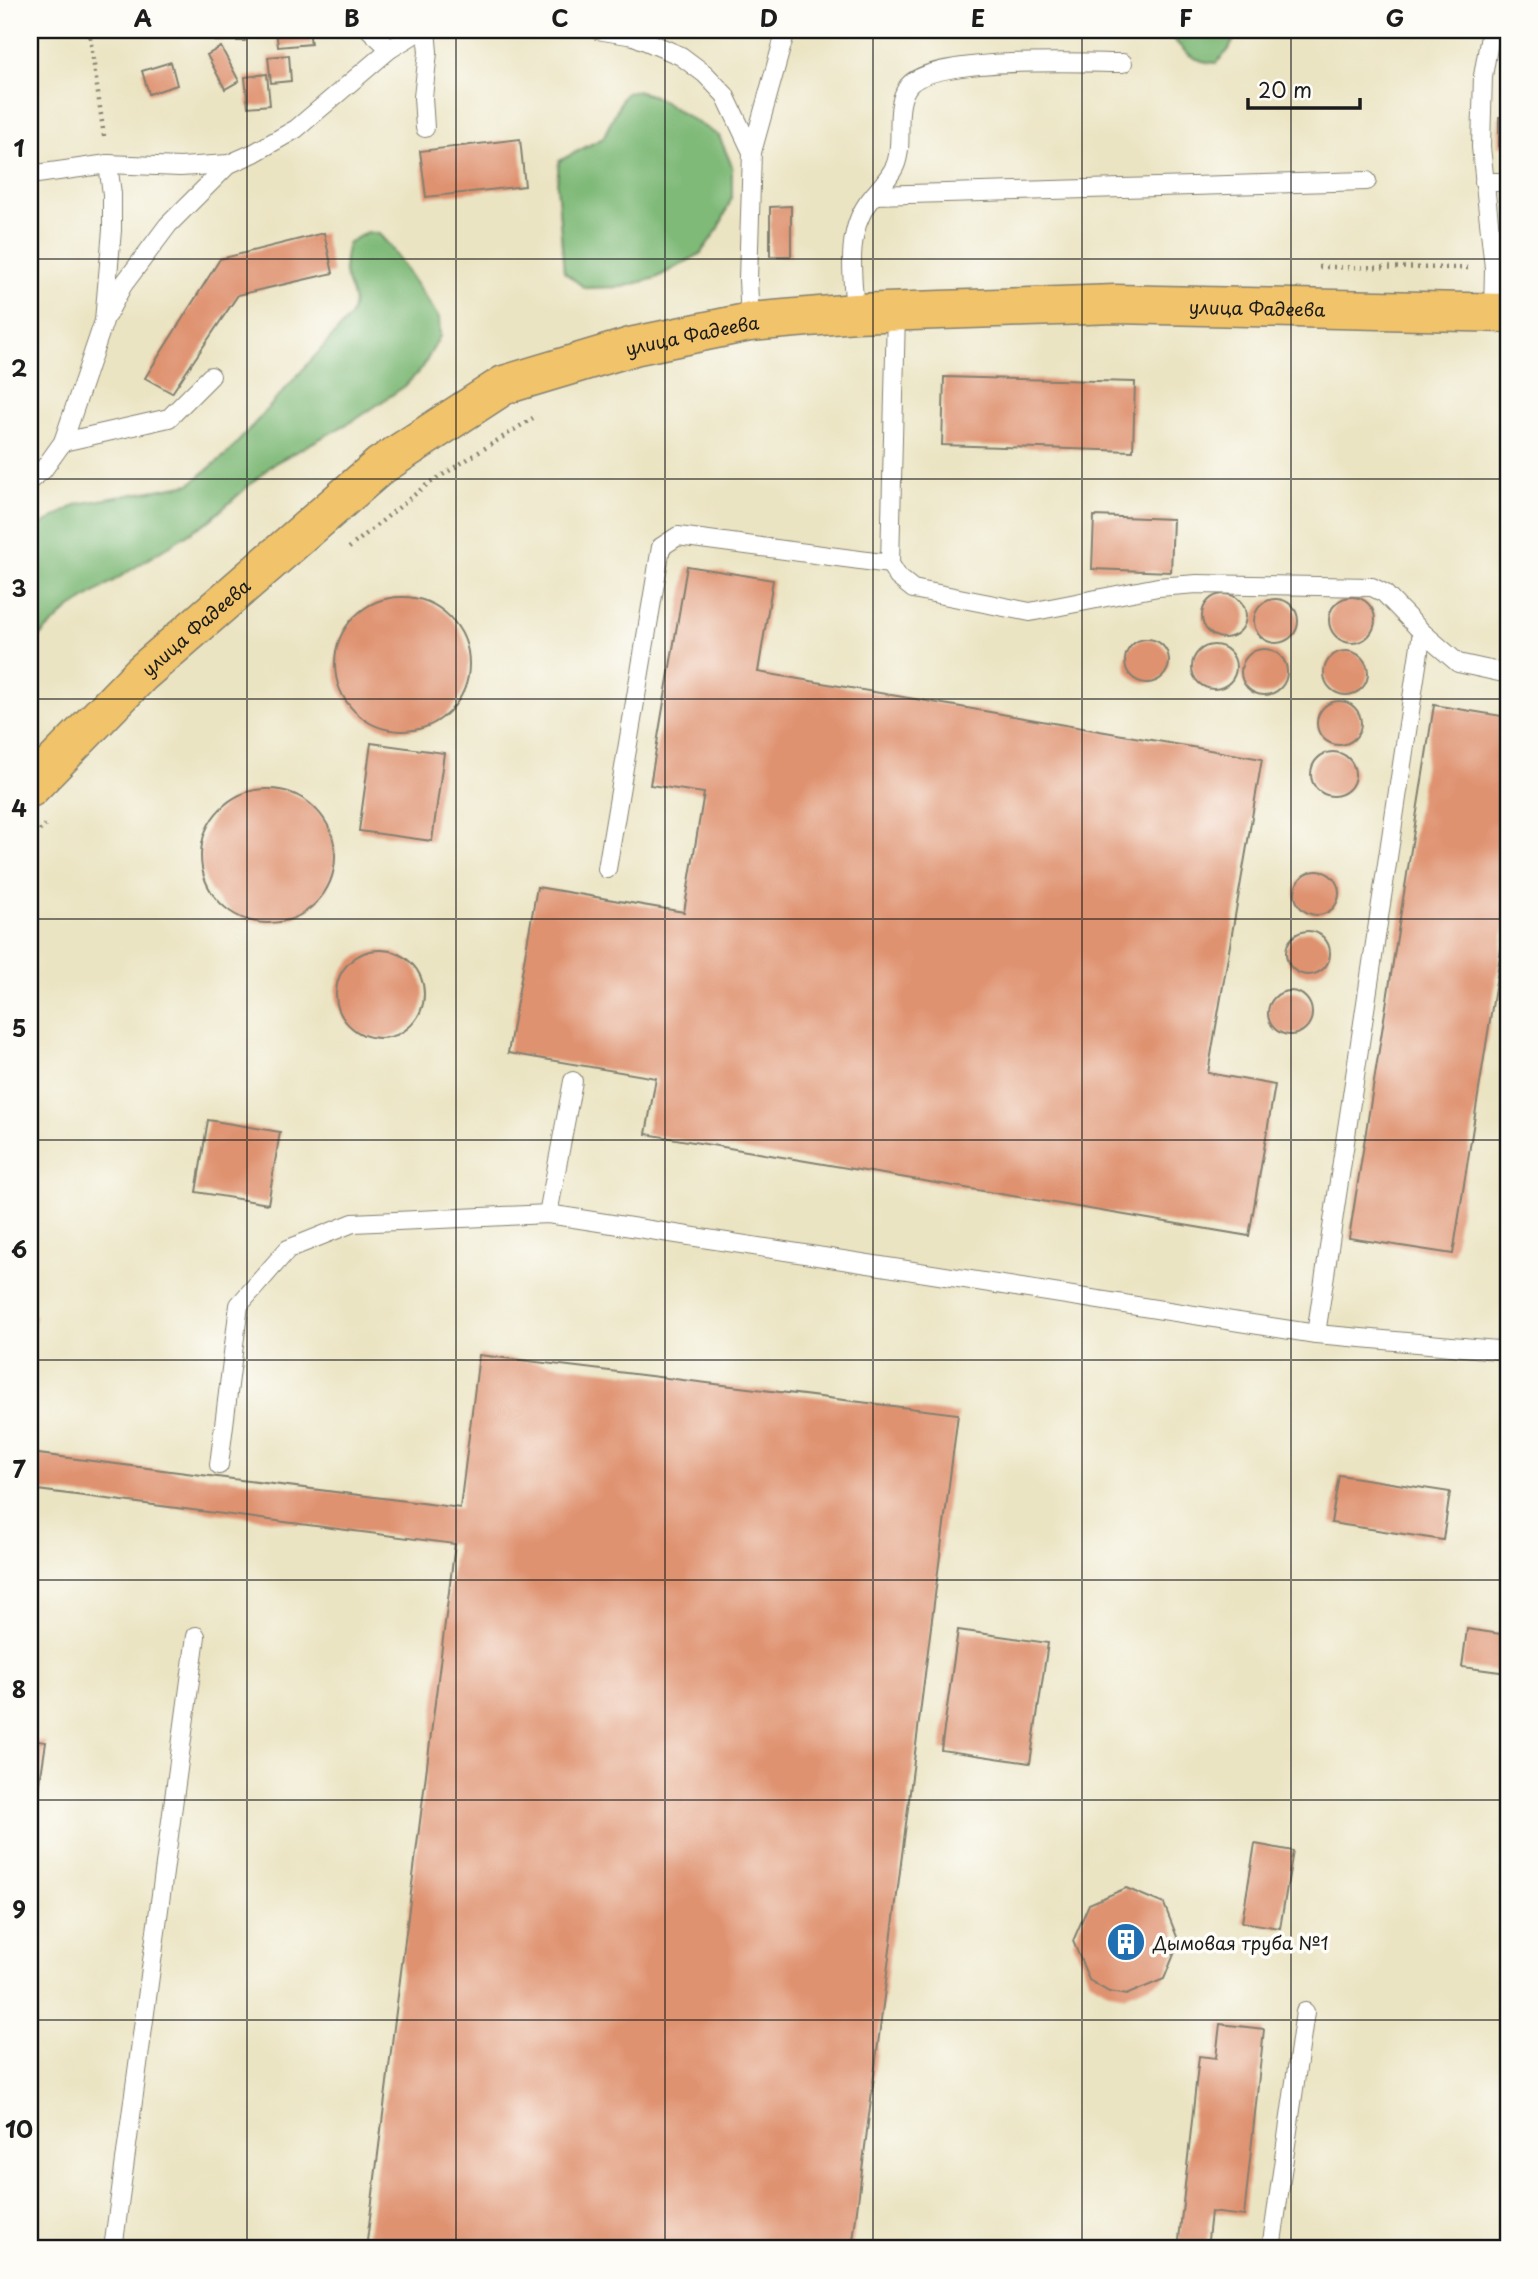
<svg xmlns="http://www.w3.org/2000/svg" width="1538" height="2279" font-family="'Playpen Sans',sans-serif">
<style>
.forest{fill:#7fba78;stroke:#4e6b4a;stroke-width:2}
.building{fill:#df926f}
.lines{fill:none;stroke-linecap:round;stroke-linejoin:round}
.service-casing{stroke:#848070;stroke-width:20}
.primary-casing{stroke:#848070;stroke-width:41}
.path{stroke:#848070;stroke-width:4.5;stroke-dasharray:2 5;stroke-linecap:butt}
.service{stroke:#fff;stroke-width:18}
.primary{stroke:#f1c36a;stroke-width:38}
.grid{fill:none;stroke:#1c1c1c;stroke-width:2;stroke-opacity:0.55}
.labels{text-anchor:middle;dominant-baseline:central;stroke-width:7;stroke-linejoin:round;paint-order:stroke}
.street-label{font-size:18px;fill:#1c1c1c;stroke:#fdfcf7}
.poi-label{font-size:18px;fill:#1c1c1c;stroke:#fdfcf7;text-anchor:start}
.neatline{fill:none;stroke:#1c1c1c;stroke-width:2.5}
.grid-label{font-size:23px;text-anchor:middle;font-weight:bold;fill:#1c1c1c}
</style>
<rect width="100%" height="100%" fill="#fdfcf7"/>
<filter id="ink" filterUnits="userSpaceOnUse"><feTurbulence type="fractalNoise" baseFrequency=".0143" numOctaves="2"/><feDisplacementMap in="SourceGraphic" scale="14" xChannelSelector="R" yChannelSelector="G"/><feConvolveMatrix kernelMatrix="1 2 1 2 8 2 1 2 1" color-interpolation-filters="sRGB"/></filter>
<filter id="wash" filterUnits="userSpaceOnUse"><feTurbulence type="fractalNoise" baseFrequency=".00686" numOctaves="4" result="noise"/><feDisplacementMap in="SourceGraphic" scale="28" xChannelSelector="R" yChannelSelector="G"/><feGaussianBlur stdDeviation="1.57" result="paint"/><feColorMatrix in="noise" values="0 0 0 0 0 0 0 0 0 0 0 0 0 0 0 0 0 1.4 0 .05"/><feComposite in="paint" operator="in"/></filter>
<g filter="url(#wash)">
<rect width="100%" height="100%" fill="#ebe4c3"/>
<g class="forest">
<path d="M1166 30H1239L1228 51 1216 63C1190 62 1182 49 1166 30Z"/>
<polygon points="636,91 654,96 719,136 732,166 732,197 719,228 700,254 656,278 622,287 585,288 564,272 557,185 559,161 603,138 625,93"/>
<path d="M367 232 379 234 390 246 439 318 440 336 423 367 405 386 358 418 273 464 210 520 69 609 30 645V531L78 504 190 484 229 452 350 317C359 295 348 292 345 272 343 262 346 253 348 243Z"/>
</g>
<g id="blocks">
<g class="building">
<rect x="215" y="30" width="30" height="11"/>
<polygon points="276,30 309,30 311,44 278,47"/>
<polygon points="221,47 239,81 225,89 207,55"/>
<polygon points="289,55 291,81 271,83 268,57"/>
<polygon points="171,62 177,85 149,94 142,71"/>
<polygon points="267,74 270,105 248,107 245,77"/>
<rect x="1499" y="117" width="9" height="29"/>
<polygon points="520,139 525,186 426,197 420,151"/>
<polygon points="791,206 791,256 770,256 770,207"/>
<polygon points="324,233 333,273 238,295 172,393 145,378 220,259"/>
<polygon points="944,377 1135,382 1133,451 942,445"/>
<polygon points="1094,516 1173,519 1171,572 1092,569"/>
<polygon points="687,566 773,580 758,672 1262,759 1208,1073 1275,1085 1249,1236 646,1134 656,1078 508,1053 537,887 684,912 704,793 650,785"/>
<circle cx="1224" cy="616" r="22"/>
<circle cx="402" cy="664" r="67"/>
<circle cx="1352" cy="620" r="23"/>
<circle cx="1276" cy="621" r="22"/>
<circle cx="1147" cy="661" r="22"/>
<circle cx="1214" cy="667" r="22"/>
<circle cx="1264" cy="672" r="23"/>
<circle cx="1346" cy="673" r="22"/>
<circle cx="1339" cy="723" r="22"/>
<polygon points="1434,705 1508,717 1508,906 1453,1254 1349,1238"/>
<polygon points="371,743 444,753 432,841 359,831"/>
<circle cx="1333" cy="774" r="22"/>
<circle cx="268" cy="856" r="67"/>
<circle cx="1317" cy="893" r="22"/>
<circle cx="1308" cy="953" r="22"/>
<circle cx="380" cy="994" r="44"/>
<circle cx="1290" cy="1013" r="22"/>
<polygon points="208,1120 280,1132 268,1204 196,1192"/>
<polygon points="30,1314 35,1315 31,1346 30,1346"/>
<polygon points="479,1355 958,1414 852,2249 366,2249 455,1544 30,1489 30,1453 460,1508"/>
<polygon points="1339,1475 1450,1492 1443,1540 1331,1523"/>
<polygon points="1467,1629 1508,1635 1508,1673 1462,1667"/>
<polygon points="958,1630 1048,1643 1030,1763 941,1750"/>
<polygon points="30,1740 46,1742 33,1829 30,1828"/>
<polygon points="1255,1844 1293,1851 1280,1928 1242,1922"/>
<polygon points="1126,1888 1164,1904 1179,1942 1164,1979 1126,1995 1109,1992 1089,1980 1073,1941 1089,1904"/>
<polygon points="1220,2024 1264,2029 1244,2216 1211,2212 1207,2249 1178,2249 1199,2056 1216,2058"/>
</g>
</g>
</g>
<g filter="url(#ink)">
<use href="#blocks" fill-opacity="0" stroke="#848070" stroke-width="2"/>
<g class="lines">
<g class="service-casing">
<g id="service">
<polyline points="370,30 390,49"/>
<polyline points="597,30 634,36 681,56 705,74 725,95 752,152 748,279 750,322"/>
<polyline points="1491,30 1483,76 1481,147 1494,268 1493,313"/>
<polyline points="425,128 423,97 428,52 426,30"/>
<polyline points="752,152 786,30"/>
<polyline points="30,175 108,164 180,167 229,164 254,153 296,129 390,49 421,30"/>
<polyline points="1484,182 1508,182"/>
<polyline points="874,195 1367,181"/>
<path d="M855 313C853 278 845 236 867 204 876 191 888 181 895 166 905 143 893 110 907 88 926 55 1084 63 1123 63"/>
<polyline points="107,315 123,285 168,225 229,164"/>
<polyline points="63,442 169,418 211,376"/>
<polyline points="30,480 43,470 63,442 104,321 112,230 112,194 108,164"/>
<polyline points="890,564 898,577 913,589 1030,612 1158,587 1197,584 1372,587 1384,593 1422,632 1458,663 1508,674"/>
<polyline points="607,869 661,547 678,536 890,564 896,312"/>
<polyline points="548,1214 573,1081"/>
<polyline points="1316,1334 1422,632"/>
<polyline points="219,1465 239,1305 288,1249 353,1223 548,1214 1316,1334 1508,1351"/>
<polyline points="113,2249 196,1636"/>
<polyline points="1271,2249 1305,2012"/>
</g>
</g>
<g class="primary-casing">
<g id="primary">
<path id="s1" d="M30 788 141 674 380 466 504 385 634 346 750 322 855 313 1115 304 1508 313"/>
</g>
</g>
<g class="path">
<polyline points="89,30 104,136"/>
<polyline points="1319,267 1468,268"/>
<polyline points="349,548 425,486 533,418"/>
<polyline points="30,841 45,825"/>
</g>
<use href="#service" class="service"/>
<use href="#primary" class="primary"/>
</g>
</g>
<path class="grid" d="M247 30V2249M456 30V2249M665 30V2249M873 30V2249M1082 30V2249M1291 30V2249M30 259H1508M30 479H1508M30 699H1508M30 919H1508M30 1140H1508M30 1360H1508M30 1580H1508M30 1800H1508M30 2020H1508"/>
<defs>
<g id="building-disc" transform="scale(2.0125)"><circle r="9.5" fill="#1f6fb2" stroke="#fdfcf7"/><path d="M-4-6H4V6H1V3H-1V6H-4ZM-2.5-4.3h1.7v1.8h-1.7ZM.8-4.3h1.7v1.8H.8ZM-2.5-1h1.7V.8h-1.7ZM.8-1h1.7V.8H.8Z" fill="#fff"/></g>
</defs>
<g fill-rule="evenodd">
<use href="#building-disc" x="1126" y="1942"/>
</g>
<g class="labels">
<g class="street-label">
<text stroke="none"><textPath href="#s1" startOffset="1386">улица Фадеева</textPath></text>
<text stroke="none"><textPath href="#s1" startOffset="819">улица Фадеева</textPath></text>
<text stroke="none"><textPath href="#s1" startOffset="231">улица Фадеева</textPath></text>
</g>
<g class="poi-label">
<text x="1153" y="1942">Дымовая труба №1</text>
</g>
</g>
<rect width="1538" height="2279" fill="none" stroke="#fdfcf7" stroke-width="77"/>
<path d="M1248 98v10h112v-10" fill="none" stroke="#1c1c1c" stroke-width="3.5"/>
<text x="1258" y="98" font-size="21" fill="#1c1c1c" stroke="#fdfcf7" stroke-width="5" paint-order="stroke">20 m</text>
<rect x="38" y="38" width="1462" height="2202" class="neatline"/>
<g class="grid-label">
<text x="143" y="27">A</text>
<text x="352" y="27">B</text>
<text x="560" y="27">C</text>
<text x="769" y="27">D</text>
<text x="978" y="27">E</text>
<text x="1186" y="27">F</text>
<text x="1395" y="27">G</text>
<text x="19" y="157">1</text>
<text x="19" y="377">2</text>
<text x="19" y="597">3</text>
<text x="19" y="817">4</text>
<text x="19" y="1037">5</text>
<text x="19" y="1258">6</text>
<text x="19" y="1478">7</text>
<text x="19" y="1698">8</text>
<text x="19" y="1918">9</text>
<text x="19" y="2138">10</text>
</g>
</svg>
